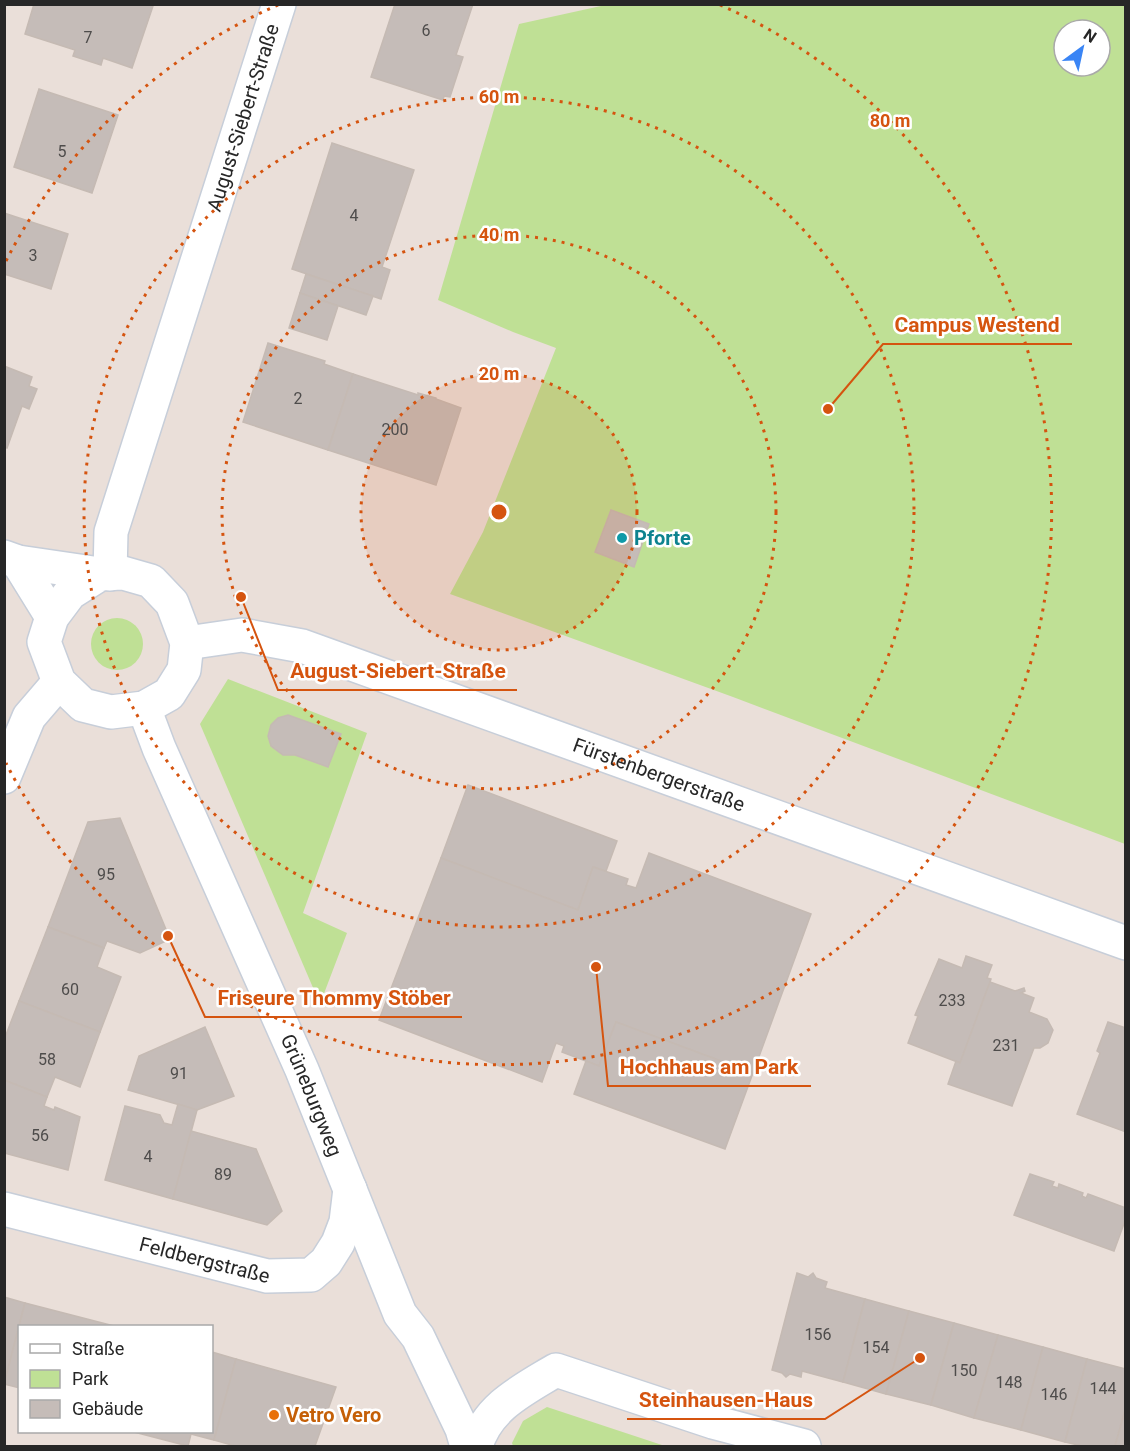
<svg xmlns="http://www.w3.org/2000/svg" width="1130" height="1451" font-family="Roboto,sans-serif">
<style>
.green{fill:#bfe095;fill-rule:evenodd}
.building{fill:#c5bcb8;stroke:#c5bab3;stroke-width:1.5}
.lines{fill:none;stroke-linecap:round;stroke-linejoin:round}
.minor-casing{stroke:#c7ced9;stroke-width:36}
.minor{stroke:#fff;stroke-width:33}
.ring{fill:none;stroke:#d5540f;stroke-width:3;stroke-dasharray:3 6}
.culture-dot{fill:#0f9aa8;stroke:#fff;stroke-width:2}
.food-dot{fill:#e8710a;stroke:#fff;stroke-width:2}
.labels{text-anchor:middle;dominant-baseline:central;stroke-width:5;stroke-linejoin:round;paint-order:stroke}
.number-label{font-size:16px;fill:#4e4c4b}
.street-label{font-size:20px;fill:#272727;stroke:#fff}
.culture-label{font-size:20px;font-weight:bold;fill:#0d838f;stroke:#fff;text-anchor:start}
.food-label{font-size:20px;font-weight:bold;fill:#c56008;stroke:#fff;text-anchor:start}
.centre{fill:#d5540f;stroke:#fff;stroke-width:3}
.ring-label{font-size:18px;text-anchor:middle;font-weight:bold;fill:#d5540f;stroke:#fff;stroke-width:5;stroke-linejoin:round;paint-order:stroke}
.leader{fill:none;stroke:#d5540f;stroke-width:2}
.callout-dot{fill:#d5540f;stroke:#fff;stroke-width:2}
.callout-label{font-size:21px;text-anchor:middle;font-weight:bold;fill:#d5540f;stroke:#fff;stroke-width:5;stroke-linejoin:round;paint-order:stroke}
</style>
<rect width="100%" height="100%" fill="#eadfd9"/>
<g class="green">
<path d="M610 4 1125 5V844L733 697 450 594 483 532 556 348 513 332 438 300 519 24ZM1064 30H1100V66H1064Z"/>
<circle cx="117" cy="644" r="26"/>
<polygon points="228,679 367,733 303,913 347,933 320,1004 200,724"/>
<polygon points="547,1407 665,1446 513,1446 512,1443 523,1421"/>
</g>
<g class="building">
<polygon points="34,4 147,4 153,6 132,68 103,58 101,65 73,56 75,50 25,34"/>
<polygon points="395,4 473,4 456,55 463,57 450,97 444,96 443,100 371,77"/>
<polygon points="39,89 118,115 92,193 14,167"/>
<polygon points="332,143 414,170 382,267 390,270 381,299 292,269"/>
<polygon points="4,213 68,234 51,289 4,274"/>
<polygon points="306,274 373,296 366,315 300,293"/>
<polygon points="300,293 338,306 327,340 289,328"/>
<polygon points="268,343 325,361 324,364 353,374 328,450 243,422"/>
<polygon points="4,366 32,377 29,386 37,389 29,409 22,406 7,448 4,447"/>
<polygon points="353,374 418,395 418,393 436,398 436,399 461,408 436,485 328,450"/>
<polygon points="611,510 649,524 634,567 595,552"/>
<polygon points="288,715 341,734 328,767 295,755 283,755 271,746 268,736 271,725 278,718"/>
<polygon points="468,785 617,841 606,871 593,867 578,910 441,858"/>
<polygon points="120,818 170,939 140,953 107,941 104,948 48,927 88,822"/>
<polygon points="649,853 811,914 753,1073 616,1022 599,1066 562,1052 564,1046 556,1043 542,1082 379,1020 441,858 578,910 593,867 628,879 626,885 636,888"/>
<polygon points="48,927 104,948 97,967 121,977 100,1032 19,1001"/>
<polygon points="966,956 992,965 987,978 991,979 990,982 960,1063 908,1043 918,1016 915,1015 939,959 962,968"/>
<polygon points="990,982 1015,991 1024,988 1025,991 1021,993 1034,998 1029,1012 1047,1019 1053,1030 1048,1043 1040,1048 1034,1048 1012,1106 948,1084 956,1061 960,1063"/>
<polygon points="19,1001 100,1032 80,1087 55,1077 47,1097 4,1080 4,1040"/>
<polygon points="616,1022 753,1073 725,1149 574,1094 586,1061 599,1066"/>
<polygon points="1108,1022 1126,1028 1126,1132 1077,1114 1100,1053 1097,1051"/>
<polygon points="205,1027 234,1096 197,1110 128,1090 139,1056"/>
<polygon points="4,1080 47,1097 44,1106 54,1110 55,1107 80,1117 68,1170 4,1153"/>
<polygon points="178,1104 197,1110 173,1199 105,1180 125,1106 160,1115 164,1123 172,1125"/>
<polygon points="191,1131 256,1149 282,1211 267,1225 173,1199"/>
<polygon points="1030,1174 1054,1182 1052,1186 1058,1188 1059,1184 1083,1193 1082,1196 1086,1198 1088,1194 1126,1208 1126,1218 1114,1251 1014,1215"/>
<polygon points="797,1273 808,1277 813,1273 816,1278 827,1282 825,1288 865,1299 843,1382 802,1371 801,1377 790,1374 786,1377 782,1373 772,1370"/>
<polygon points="4,1297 25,1303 6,1378 4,1377"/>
<polygon points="865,1299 909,1311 886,1394 843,1382"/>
<polygon points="25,1303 114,1326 20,1326 20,1388 4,1384"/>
<polygon points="909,1311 954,1323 931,1405 886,1394"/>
<polygon points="954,1323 998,1335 974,1418 931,1405"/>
<polygon points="998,1335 1043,1347 1021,1430 974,1418"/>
<polygon points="1043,1347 1087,1359 1065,1442 1021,1430"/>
<polygon points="212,1352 236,1359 214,1440 191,1434 188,1446 134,1432 212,1432"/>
<polygon points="236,1359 336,1387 315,1446 235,1446 214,1440"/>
<polygon points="1087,1359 1126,1369 1126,1407 1115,1446 1082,1446 1065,1442"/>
<polygon points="1126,1407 1126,1446 1115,1446"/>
</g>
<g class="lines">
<g class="minor-casing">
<g id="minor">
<polyline points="4,557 18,562 100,574"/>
<polyline points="18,562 52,617"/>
<polygon points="123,573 151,581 172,603 187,643 184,670 169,694 144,708 111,712 83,705 59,682 44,642 52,617 70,593 100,574"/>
<path id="s1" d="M110 574 111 532 279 4"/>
<path id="s2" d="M187 643 242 635 302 646 1126 943"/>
<path id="s3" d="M144 708 159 748 302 1070 400 1314 418 1337 462 1429 467 1446"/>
<polyline points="4,777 29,717 59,682"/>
<path id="s4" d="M4 1209 267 1276 311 1275 326 1262 338 1243 346 1222 350 1189"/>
<path d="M476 1446C487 1407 523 1390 556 1370L713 1422 804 1446"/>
</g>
</g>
<use href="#minor" class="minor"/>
</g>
<circle cx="499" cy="512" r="138" fill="#d5540f" fill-opacity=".12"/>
<g class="ring">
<circle cx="499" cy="512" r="138"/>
<circle cx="499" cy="512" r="277"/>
<circle cx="499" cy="512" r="415"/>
<path d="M6 261A553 553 0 0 1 278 5M720 5A553 553 0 1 1 6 763"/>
</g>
<circle class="culture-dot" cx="622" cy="538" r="6"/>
<circle class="food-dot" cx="274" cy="1415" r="6"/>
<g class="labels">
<g class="number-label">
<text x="426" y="30">6</text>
<text x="88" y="37">7</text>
<text x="62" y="151">5</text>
<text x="354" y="215">4</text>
<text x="33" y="255">3</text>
<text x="298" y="398">2</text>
<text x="395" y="429">200</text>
<text x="106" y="874">95</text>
<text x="70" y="989">60</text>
<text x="952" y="1000">233</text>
<text x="1006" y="1045">231</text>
<text x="47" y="1059">58</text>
<text x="179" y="1073">91</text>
<text x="40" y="1135">56</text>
<text x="148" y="1156">4</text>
<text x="223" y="1174">89</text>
<text x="818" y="1334">156</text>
<text x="876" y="1347">154</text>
<text x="964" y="1370">150</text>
<text x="1009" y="1382">148</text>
<text x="1103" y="1388">144</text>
<text x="1054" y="1394">146</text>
</g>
<g class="street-label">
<text stroke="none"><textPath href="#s1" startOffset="477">August-Siebert-Straße</textPath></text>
<text stroke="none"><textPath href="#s2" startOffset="496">Fürstenbergerstraße</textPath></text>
<text stroke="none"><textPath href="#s3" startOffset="422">Grüneburgweg</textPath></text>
<text stroke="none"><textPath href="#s4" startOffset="207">Feldbergstraße</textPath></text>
</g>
<g class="culture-label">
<text x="634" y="538">Pforte</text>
</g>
<g class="food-label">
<text x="286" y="1415">Vetro Vero</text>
</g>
</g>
<circle cx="499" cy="512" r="9" class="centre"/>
<g class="ring-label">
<text x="499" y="103">60 m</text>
<text x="890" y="127">80 m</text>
<text x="499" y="241">40 m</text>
<text x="499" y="380">20 m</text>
</g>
<path class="leader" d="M828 409L883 344H1072M241 597L278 690H517M168 936L205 1017H462M596 967L608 1086H811M920 1358L825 1419H627"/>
<g class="callout-dot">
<circle cx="828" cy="409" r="6"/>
<circle cx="241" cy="597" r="6"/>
<circle cx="168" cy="936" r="6"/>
<circle cx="596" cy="967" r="6"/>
<circle cx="920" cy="1358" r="6"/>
</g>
<g class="callout-label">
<text x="977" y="332">Campus Westend</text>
<text x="398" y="678">August-Siebert-Straße</text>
<text x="334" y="1005">Friseure Thommy Stöber</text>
<text x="709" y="1074">Hochhaus am Park</text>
<text x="726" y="1407">Steinhausen-Haus</text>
</g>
<rect width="1130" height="1451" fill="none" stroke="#272727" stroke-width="12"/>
<rect x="18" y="1325" width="195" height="108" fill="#ffffff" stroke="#a9a9a9" stroke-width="1.5"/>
<rect x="30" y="1344" width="30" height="9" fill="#ffffff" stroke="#a9a9a9" stroke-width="1.5"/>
<text x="72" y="1355" font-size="18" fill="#272727">Straße</text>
<rect x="30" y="1370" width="30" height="18" fill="#bfe095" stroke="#a9a9a9" stroke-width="1.5"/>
<text x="72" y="1385" font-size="18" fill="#272727">Park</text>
<rect x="30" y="1400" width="30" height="18" fill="#c5bcb8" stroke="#a9a9a9" stroke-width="1.5"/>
<text x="72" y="1415" font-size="18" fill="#272727">Gebäude</text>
<g transform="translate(1082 48) rotate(33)"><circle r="28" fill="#ffffff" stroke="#a9a9a9" stroke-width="1.5"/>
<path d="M0-4.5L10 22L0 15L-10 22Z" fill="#3a85f5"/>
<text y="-9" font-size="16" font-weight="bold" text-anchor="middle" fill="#272727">N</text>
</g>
</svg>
